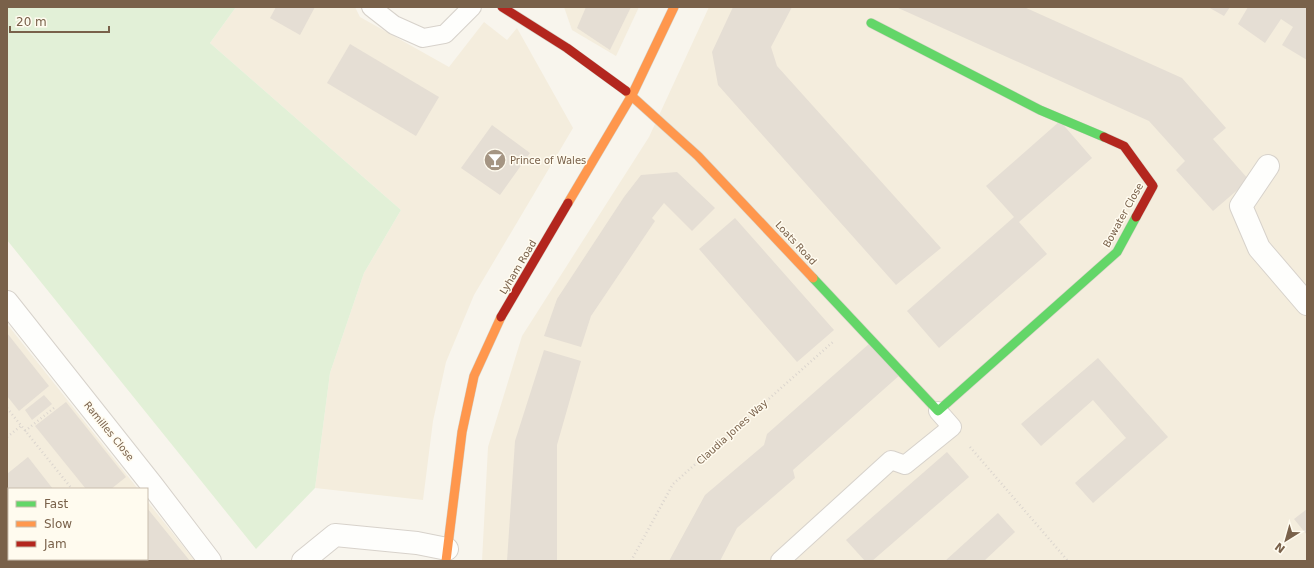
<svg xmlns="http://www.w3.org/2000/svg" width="1314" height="568" font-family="'DejaVu Sans',sans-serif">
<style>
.residential{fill:#f4eddd}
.green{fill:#e2f0d7}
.building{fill:#e5ded4}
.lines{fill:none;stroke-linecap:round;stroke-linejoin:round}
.lane-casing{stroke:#d7d2cb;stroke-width:20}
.street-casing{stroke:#d7d2cb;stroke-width:24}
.fast-casing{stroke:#d6d1c7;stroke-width:10}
.slow-casing{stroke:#d6d1c7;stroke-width:10}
.jam-casing{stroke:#d6d1c7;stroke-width:10}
.path{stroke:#dbd5ce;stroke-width:2.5;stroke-dasharray:1 3;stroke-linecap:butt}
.lane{stroke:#fefefc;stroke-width:18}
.street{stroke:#fefefc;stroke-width:22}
.fast{stroke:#63d668;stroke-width:9}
.slow{stroke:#ff974d;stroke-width:9}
.jam{stroke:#b3261e;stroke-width:9}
.labels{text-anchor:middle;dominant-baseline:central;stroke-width:3;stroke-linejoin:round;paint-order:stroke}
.poi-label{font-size:10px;fill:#79614a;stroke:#fffbef;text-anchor:start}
.street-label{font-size:10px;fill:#79614a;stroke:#fffbef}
</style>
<rect width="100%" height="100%" fill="#f8f5ed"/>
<g class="residential">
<polygon points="236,7 355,7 360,17 449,67 484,22 507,40 517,28 573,128 474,295 446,362 433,421 423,500 315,488 330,373 364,273 401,210 210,43"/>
<polygon points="564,7 639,7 616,56 572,30"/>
<polygon points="709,7 1307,7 1307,561 482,561 488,447 522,336 649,137"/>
<polygon points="7,324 138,489 9,489 9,559 147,559 147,501 195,561 7,561"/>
</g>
<polygon class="green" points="7,7 236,7 210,43 401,210 364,273 330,373 315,488 256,549 7,240"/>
<g class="building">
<polygon points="276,7 315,7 300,35 270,18"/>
<polygon points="586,7 631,7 610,50 577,28"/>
<polygon points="733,7 792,7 771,47 777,66 941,248 896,285 718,85 712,52"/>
<polygon points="896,7 1024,7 1182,78 1226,128 1213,139 1249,180 1213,211 1176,170 1185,161 1149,121"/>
<polygon points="1208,7 1230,7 1224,16"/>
<polygon points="1248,7 1307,7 1307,60 1282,45 1293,27 1281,19 1265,43 1238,24"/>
<polygon points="350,44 439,97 416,136 327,83"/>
<polygon points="1060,121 1092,158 1019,222 1047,254 939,348 907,311 1014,217 986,186"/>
<polygon points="492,125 530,153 500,195 461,168"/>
<polygon points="677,172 715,208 692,231 664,203 652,218 655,221 591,316 581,347 544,336 557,299 624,197 641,175"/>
<polygon points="735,218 834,330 797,362 699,249"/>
<polygon points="7,333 49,386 19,411 7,396"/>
<polygon points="870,343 901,374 793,470 795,478 737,528 720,561 669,561 705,495 764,445 767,434"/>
<polygon points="544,350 581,361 557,445 557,561 507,561 515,441"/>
<polygon points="1098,358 1168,437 1093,503 1075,483 1126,438 1093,400 1041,446 1021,424"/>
<polygon points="44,395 52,404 32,420 25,410"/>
<polygon points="66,402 126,477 111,489 86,489 35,426"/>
<polygon points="947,452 969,477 872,561 865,561 846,540"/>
<polygon points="28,457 53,489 9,489 9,542 7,544 7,474"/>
<polygon points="147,508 190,561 139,561 138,559 147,559"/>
<polygon points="1307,509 1307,535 1294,519"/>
<polygon points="998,513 1015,532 984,561 945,561"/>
</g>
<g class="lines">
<g class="lane-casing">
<g id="lane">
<polyline points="371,7 394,25 423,38 445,34 472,7"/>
<polyline points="780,561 891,460 905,465 952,427 938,411"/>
</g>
</g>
<g class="street-casing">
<g id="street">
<polyline points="1268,166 1241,206 1259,248 1307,304"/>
<polyline points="7,302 152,485 210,561"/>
<polyline points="303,561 335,535 417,543 447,549"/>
</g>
</g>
<g class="fast-casing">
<g id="fast">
<polyline points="871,23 1040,110 1104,137"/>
<polyline points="813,278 938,411 1117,252 1136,217"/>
</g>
</g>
<g class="slow-casing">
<g id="slow">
<polyline points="626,91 698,156 813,278"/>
<polyline points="568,203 632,95 674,7"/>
<polyline points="446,561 462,432 474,376 501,317"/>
</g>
</g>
<g class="jam-casing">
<g id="jam">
<polyline points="502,7 567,48 626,91"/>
<polyline points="1104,137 1124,146 1153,186 1136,217"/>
<polyline points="501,317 568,203"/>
</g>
</g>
<g class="path">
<polyline points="7,408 72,489"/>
<polyline points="25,431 54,408"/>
<polyline points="7,437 21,426"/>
<polyline points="970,447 1068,561"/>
<polyline points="127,559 128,561"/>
<polyline points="40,561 43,559"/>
<polyline points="631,561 673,484 834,341"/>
</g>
<use href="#lane" class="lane"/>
<use href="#street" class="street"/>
<use href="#fast" class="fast"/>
<use href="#slow" class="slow"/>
<use href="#jam" class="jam"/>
</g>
<defs>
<g id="bar-disc" transform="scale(1.15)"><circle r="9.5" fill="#a59583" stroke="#fffbef"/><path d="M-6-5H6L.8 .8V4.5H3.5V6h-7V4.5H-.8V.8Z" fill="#fff"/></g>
</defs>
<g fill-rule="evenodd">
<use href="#bar-disc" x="495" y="160"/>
</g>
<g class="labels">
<g class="poi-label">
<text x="510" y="160">Prince of Wales</text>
</g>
<g class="street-label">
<text transform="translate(1123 215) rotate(-61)">Bowater Close</text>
<text transform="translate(796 243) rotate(47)">Loats Road</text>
<text transform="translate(518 267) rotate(-59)">Lyham Road</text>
<text transform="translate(109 431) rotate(51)">Ramilles Close</text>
<text transform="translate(732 432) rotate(-42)">Claudia Jones Way</text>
</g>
</g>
<rect width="1314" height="568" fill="none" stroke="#79614a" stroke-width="16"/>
<rect x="8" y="488" width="140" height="72" fill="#fffbef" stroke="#c9bdad"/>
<rect x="16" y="501" width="20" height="6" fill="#63d668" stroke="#c9bdad"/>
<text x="44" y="508" font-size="12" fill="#79614a">Fast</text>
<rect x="16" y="521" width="20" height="6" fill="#ff974d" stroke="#c9bdad"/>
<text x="44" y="528" font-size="12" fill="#79614a">Slow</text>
<rect x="16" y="541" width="20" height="6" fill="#b3261e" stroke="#c9bdad"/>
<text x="44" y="548" font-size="12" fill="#79614a">Jam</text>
<g transform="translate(1286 540) rotate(217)" stroke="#fffbef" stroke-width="3" paint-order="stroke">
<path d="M0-3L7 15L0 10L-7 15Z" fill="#79614a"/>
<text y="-6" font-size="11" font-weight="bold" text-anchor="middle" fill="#79614a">N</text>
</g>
<path d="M10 26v6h99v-6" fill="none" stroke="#79614a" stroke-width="2"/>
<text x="16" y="26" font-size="12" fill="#79614a" stroke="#fffbef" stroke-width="3" paint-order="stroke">20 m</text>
</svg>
